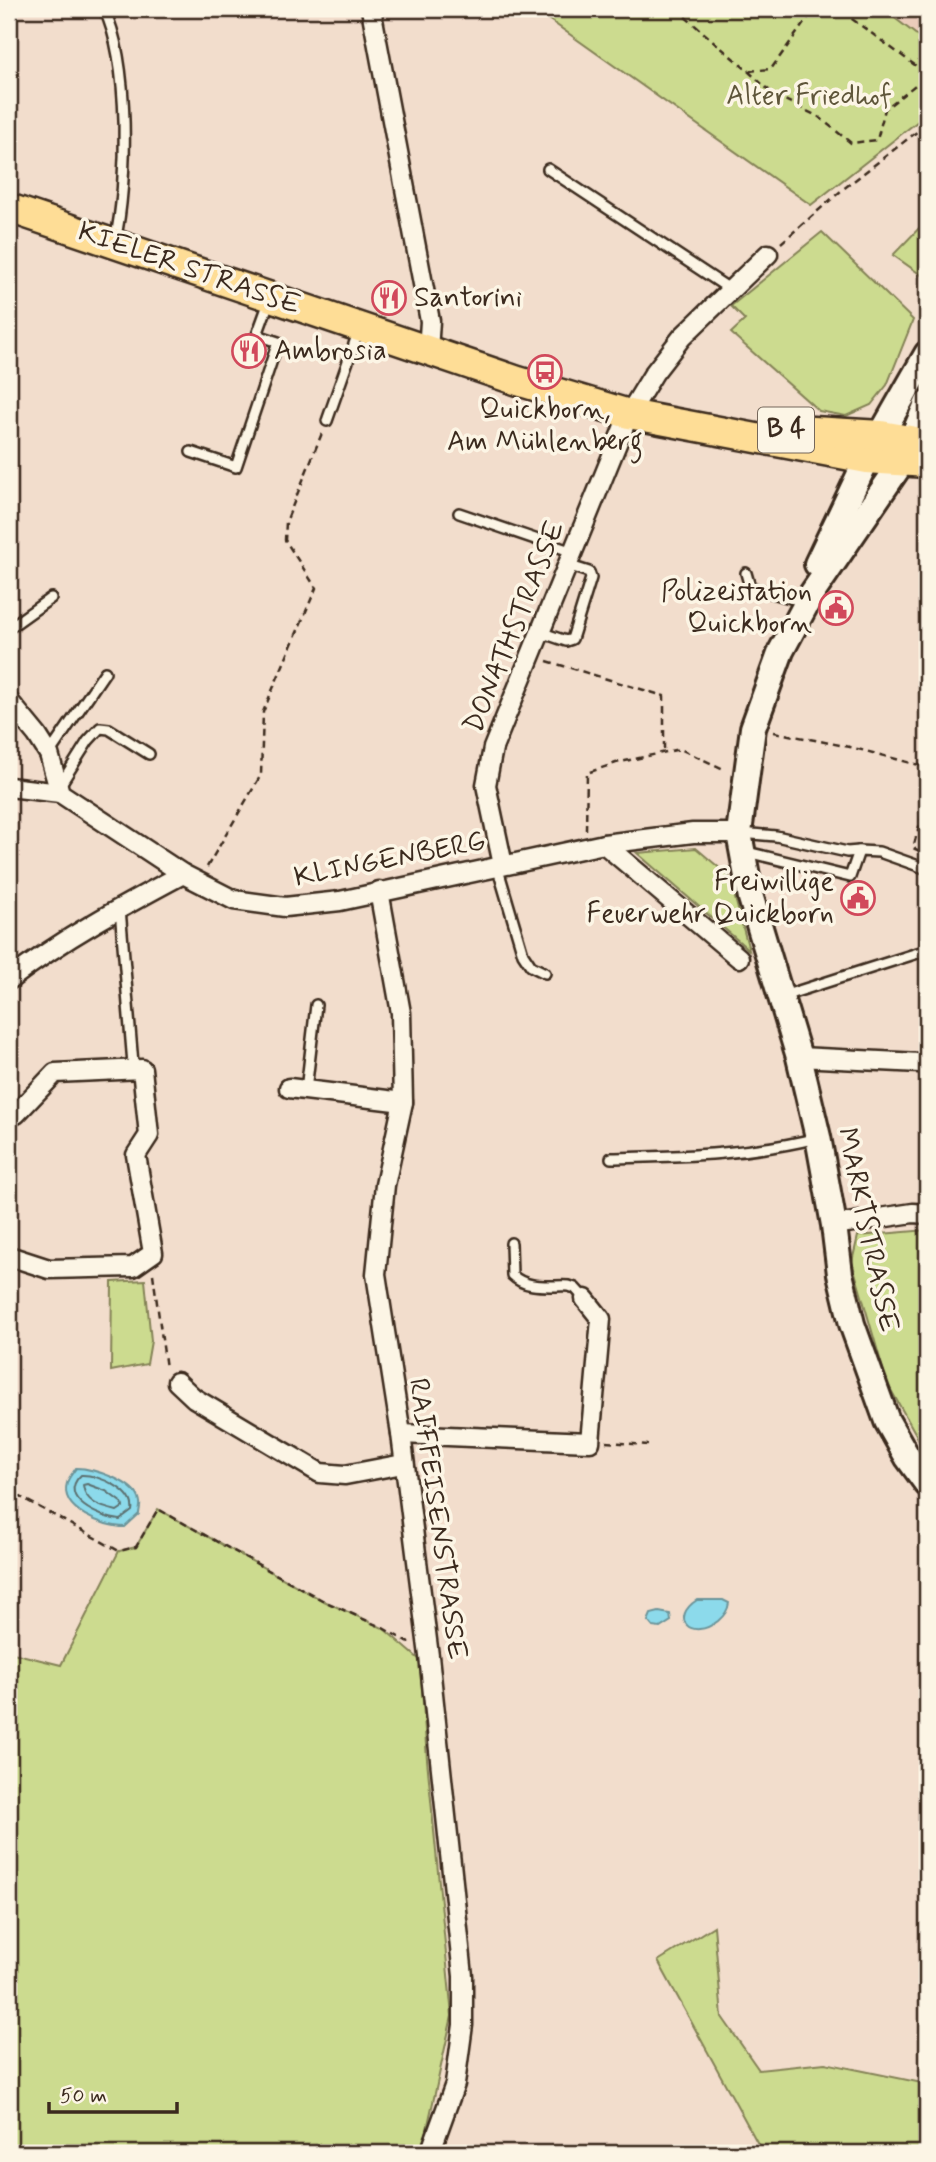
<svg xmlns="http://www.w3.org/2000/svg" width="936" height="2162" font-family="Mynerve,sans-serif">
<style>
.built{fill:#ebccbb}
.green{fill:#ccdb8f;stroke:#848256;stroke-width:2}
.water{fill:#8cdaeb;stroke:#6c9499;stroke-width:2}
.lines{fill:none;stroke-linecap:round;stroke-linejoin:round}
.shore{stroke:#5b7070;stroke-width:2}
.lane-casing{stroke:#3b2a1e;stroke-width:14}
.street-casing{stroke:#3b2a1e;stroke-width:23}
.secondary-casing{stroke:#3b2a1e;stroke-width:30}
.primary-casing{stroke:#3b2a1e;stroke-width:33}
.path{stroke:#3b2a1e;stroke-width:2.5;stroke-dasharray:7 5;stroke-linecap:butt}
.lane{stroke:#fcf5e5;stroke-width:9}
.street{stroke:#fcf5e5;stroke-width:18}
.secondary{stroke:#fcf5e5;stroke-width:24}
.primary{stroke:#fedd96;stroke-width:28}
.labels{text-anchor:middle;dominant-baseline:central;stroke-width:7;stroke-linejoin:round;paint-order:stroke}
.shield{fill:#fcf5e5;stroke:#75675a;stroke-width:2}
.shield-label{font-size:26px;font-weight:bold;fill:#3b2a1e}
.park-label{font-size:28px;fill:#5f563a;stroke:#fcf5e5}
.street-label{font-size:28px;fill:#3b2a1e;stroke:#fcf5e5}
.poi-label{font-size:28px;fill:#3b2a1e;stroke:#fcf5e5;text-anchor:start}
</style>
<rect width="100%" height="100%" fill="#f2ddcc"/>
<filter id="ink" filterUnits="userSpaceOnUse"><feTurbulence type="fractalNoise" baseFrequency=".0143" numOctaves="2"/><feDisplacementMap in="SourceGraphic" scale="14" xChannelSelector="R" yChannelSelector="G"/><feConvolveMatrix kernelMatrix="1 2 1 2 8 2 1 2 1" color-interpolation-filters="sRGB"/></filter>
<g filter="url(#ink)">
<polygon class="built" points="883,9 927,9 927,43"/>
<g class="green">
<polygon points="534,9 883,9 927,43 927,114 811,205"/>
<polygon points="927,220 927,279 893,255"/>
<polygon points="822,232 913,320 887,385 871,405 846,416 819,411 731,333 745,320 731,306"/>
<polygon points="696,848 729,876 749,950 637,853"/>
<polygon points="927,1230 927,1454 887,1383 852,1262 858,1236"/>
<polygon points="145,1280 151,1341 147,1364 111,1371 112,1282"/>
<polygon points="158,1509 324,1601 383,1628 420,1660 427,1759 452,2016 426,2134 419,2153 9,2153 9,1652 61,1665 119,1551 136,1547"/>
<polygon points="714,1926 722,2017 759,2070 825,2063 927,2084 927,2150 915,2153 763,2153 658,1961"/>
</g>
<g class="water">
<path d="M76 1468C93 1468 137 1482 140 1502 141 1506 139 1510 139 1514L125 1527C104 1527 59 1510 67 1483 68 1478 73 1473 76 1468Z"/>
<path d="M697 1600H723L729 1603C728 1611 724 1616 718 1621 691 1642 669 1618 697 1600Z"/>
<polygon points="659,1612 670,1614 671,1621 660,1628 653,1627 648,1621 651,1614"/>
</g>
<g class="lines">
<g class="shore">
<path d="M81 1475C98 1474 136 1491 132 1511L120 1520C101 1518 56 1499 81 1475Z"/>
<path d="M87 1484 106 1491 122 1503 123 1507 117 1511C101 1507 85 1503 83 1485Z"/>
</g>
<g class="lane-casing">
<g id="lane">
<path d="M104 9C130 62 128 184 115 241"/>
<polyline points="548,169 731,290"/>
<polyline points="327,421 359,330"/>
<polyline points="191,452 236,467 278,342 257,335 269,302"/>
<polyline points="459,513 573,552"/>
<polyline points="746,573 750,587 805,602"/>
<polyline points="9,628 51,598"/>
<polyline points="540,632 566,641 572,639 591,578 589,572 567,565"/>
<polyline points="49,754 105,672"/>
<polyline points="59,787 88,741 100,728 109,729 149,754"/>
<polyline points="741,833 776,836 847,852 859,851"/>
<polyline points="747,852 850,877 859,851 879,852 927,869"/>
<polyline points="497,866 523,954 531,966 545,973"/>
<polyline points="120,909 133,1064"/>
<polyline points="783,996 924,951 927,943"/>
<polyline points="306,1090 316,1005"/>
<path d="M611 1158C681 1156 749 1155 817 1138"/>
<path d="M511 1243 512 1275C527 1290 550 1285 569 1286L575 1288 585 1299"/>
</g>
</g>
<g class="street-casing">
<g id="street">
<polyline points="371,9 430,321 428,351"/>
<polyline points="9,701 37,735 49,754 60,793 183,874 234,900 285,907 340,901 604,844 693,833 739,833"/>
<polyline points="9,787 60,793"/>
<polyline points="604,844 739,958"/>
<polyline points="503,865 486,785 493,748 629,414 654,373 682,337 768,254"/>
<polyline points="379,891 401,1013 403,1102 385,1185 376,1274 401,1434 429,1656 463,1976 463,2025 455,2084 430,2153"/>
<path d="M9 980C64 938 123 906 183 874"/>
<polyline points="799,1057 920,1063 927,1066"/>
<polyline points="289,1088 403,1102"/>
<polyline points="834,1225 913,1213 927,1214"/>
<polyline points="9,1256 49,1269 133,1267 153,1253 136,1155 149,1135 142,1069 55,1073 16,1114"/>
<polyline points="177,1382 194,1398 320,1473 345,1475 403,1464"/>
<polyline points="401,1434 590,1442 601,1319 585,1299"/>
</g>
</g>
<g class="secondary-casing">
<g id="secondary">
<polyline points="927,404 902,462 811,595 781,651 753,728 739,833 751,898 799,1057 818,1137 834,1225 840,1274 852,1324 887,1421 908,1458 927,1484"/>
<polyline points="817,564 867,459 927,354"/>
</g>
</g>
<g class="primary-casing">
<g id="primary">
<polyline points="9,208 518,381 629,414 867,459 927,463"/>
<polyline points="796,430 881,435 927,443"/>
</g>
</g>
<g class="path">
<polyline points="597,9 602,12 631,14 638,9"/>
<polyline points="676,9 748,71 771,69 810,15 818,9"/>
<polyline points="845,9 852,19 927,74"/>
<polyline points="748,71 773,94 819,117 851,143 877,140 885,109 919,82 925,72"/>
<polyline points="781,243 842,190 927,124"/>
<polyline points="547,661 664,696 664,753"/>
<polyline points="774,732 850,747 927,767"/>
<polyline points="923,776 926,766"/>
<polyline points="586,830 587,773 616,763 680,749 726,770"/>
<polyline points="920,851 913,848 927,798"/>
<polyline points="207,867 261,775 263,712 316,588 285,540 286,522 322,433"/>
<polyline points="153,1274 166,1368"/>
<polyline points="606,1442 648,1445"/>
<polyline points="9,1486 17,1495 119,1551 136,1547 158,1509 324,1601 383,1628 409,1643"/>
</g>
<use href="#lane" class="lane"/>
<use href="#street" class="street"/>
<use href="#secondary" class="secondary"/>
<use href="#primary" class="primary"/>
</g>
</g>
<defs>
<g id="restaurant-ring" transform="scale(1.75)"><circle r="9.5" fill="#fcf5e5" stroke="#d1495b" stroke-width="1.5"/><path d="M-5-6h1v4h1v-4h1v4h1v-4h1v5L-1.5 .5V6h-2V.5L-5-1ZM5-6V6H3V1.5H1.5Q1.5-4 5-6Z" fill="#d1495b"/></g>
<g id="bus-ring" transform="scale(1.75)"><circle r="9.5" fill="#fcf5e5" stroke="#d1495b" stroke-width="1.5"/><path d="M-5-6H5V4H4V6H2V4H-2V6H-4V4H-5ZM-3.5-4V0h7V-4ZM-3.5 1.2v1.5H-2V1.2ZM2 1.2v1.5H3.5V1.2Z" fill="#d1495b"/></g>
<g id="civic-ring" transform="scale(1.75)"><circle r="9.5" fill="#fcf5e5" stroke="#d1495b" stroke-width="1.5"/><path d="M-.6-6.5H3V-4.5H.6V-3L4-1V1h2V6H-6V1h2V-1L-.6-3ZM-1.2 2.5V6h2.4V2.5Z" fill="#d1495b"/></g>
</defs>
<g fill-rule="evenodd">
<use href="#restaurant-ring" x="389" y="298"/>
<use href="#restaurant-ring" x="249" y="351"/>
<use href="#bus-ring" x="545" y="372"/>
<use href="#civic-ring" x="836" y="608"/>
<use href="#civic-ring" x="858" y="898"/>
</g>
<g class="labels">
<rect class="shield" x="758" y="407.5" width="56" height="45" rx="5"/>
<g class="shield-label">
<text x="786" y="430">B 4</text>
</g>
<g class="park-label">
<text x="809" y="96">Alter Friedhof</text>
</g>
<g class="street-label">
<text transform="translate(189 269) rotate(19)">KIELER STRASSE</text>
<text transform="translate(515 627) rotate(-68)">DONATHSTRASSE</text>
<text transform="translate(390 860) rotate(-11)">KLINGENBERG</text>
<text transform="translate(867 1230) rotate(78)">MARKTSTRASSE</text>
<text transform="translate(437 1519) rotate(82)">RAIFFEISENSTRASSE</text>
</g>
<g class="poi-label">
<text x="414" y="298">Santorini</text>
<text x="274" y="351">Ambrosia</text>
<text x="545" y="410" text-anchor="middle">Quickborn,<tspan x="545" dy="32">Am Mühlenberg</tspan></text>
<text x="812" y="592" text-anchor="end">Polizeistation<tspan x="812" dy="32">Quickborn</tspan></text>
<text x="834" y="882" text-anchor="end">Freiwillige<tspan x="834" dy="32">Feuerwehr Quickborn</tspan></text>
</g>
</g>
<rect width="936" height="2162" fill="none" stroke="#fcf5e5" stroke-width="35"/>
<rect x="18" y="18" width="901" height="2127" fill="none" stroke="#3b2a1e" stroke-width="2.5" filter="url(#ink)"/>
<path d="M49 2102v10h128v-10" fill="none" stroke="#3b2a1e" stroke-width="3.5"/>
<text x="60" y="2102" font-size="21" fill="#3b2a1e" stroke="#fcf5e5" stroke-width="5" paint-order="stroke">50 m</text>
</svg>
